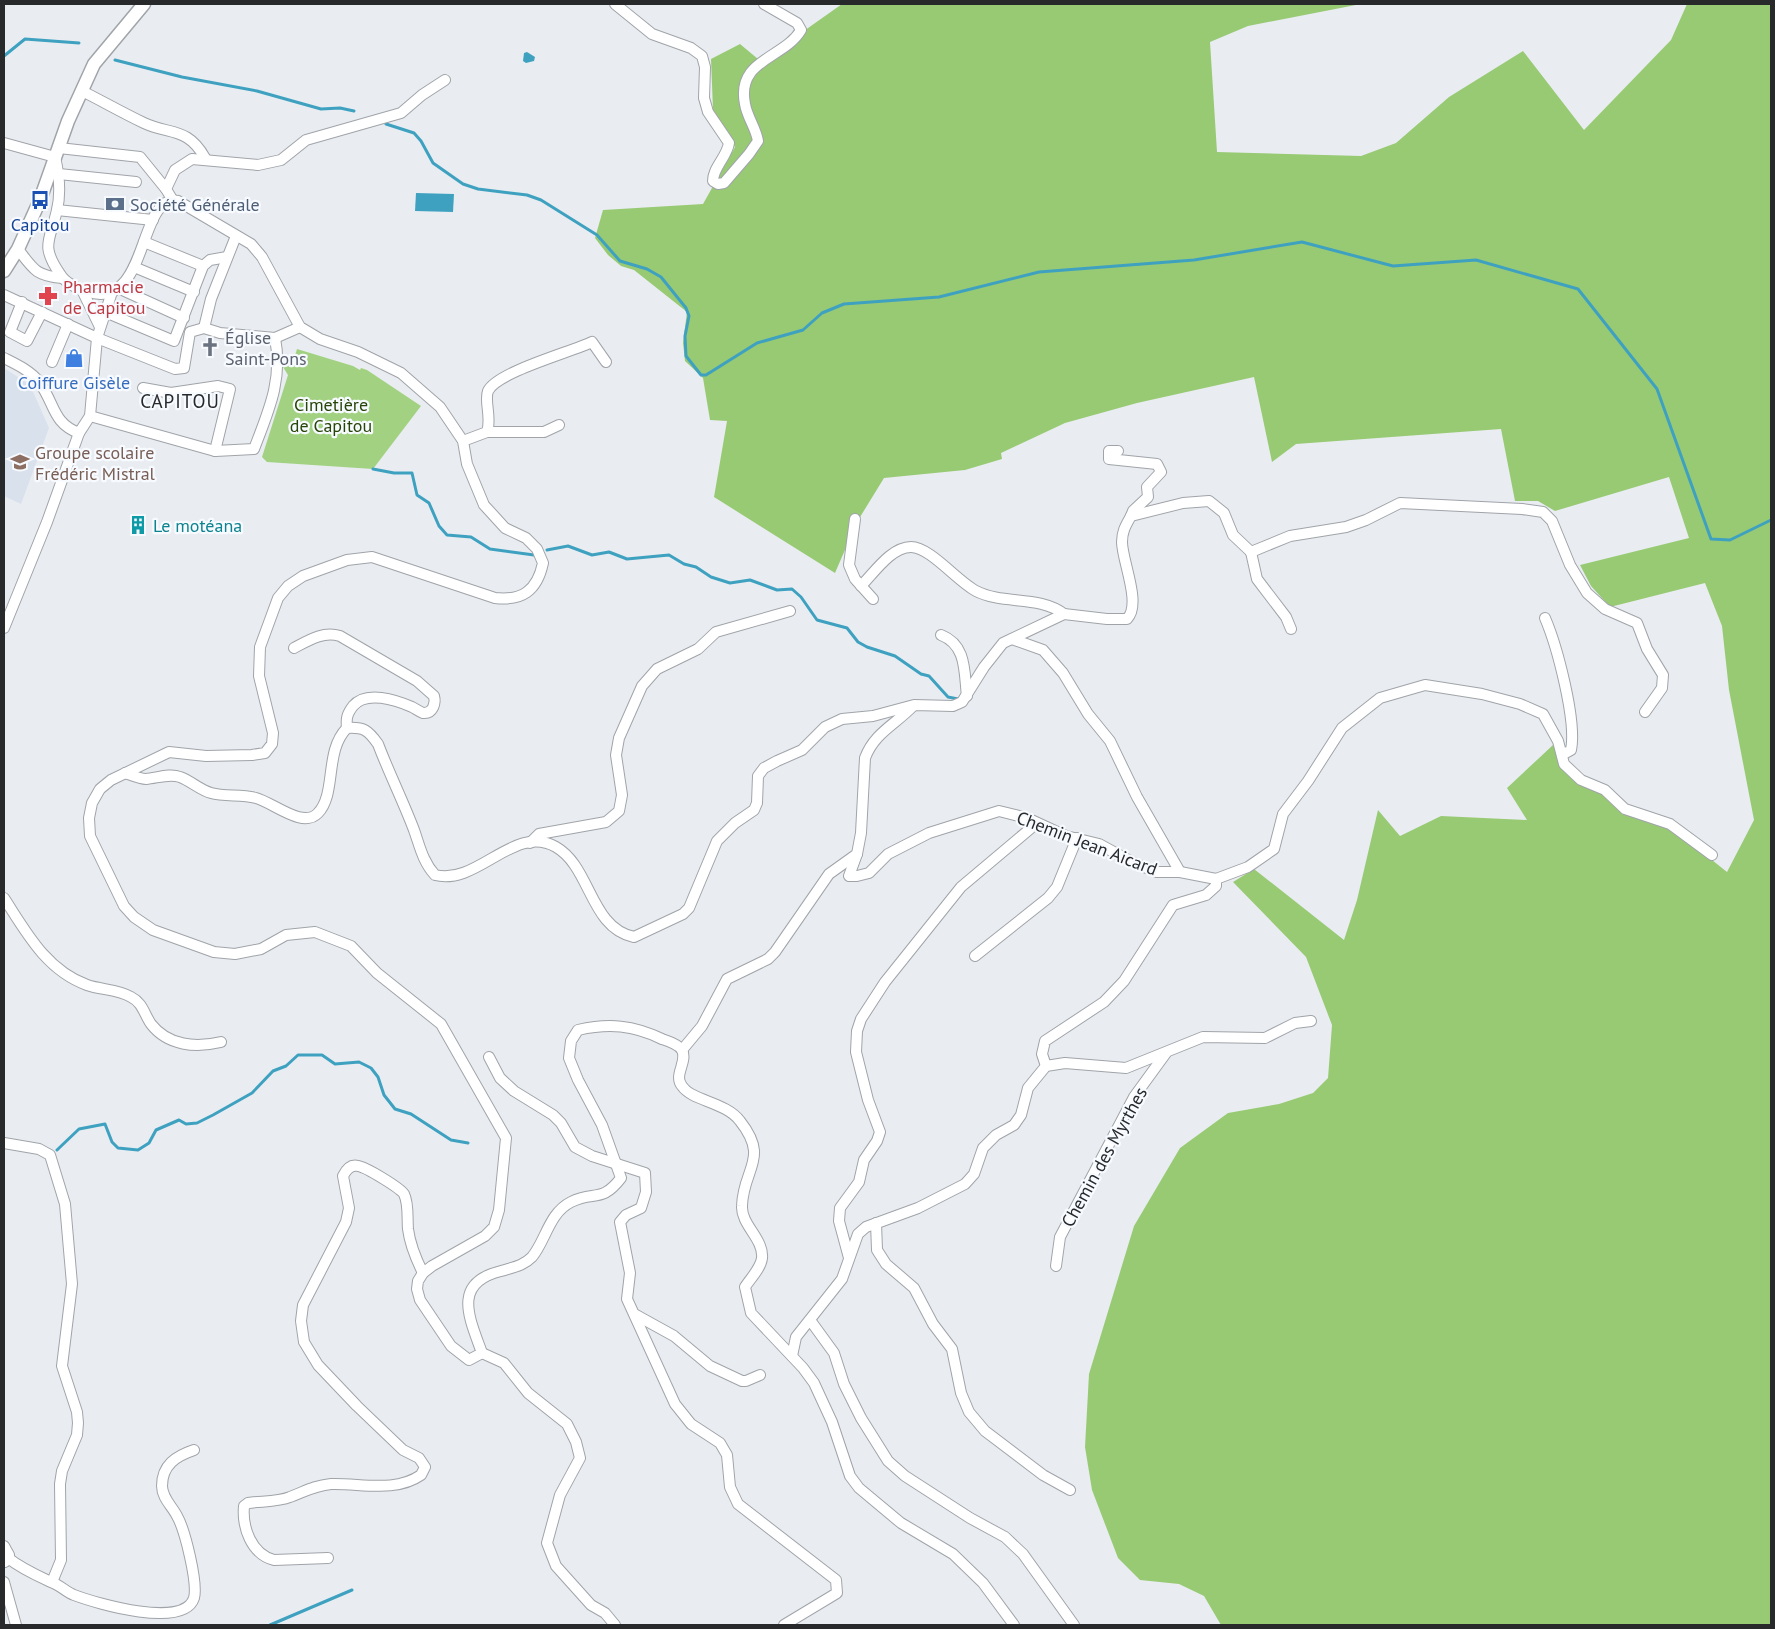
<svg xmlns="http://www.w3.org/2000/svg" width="1775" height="1629" font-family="'PT Sans',sans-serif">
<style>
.built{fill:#d9e1ed}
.green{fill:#a2d281}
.forest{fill:#98ca74}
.water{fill:#3fa1c0}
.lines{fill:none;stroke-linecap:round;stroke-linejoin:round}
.stream{stroke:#3fa1c0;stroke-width:3}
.minor-casing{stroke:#a0a4a9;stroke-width:12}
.tertiary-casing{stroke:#a0a4a9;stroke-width:15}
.minor{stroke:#fff;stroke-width:10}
.tertiary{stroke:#fff;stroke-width:12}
.labels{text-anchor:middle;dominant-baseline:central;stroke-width:4.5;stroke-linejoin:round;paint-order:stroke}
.service-label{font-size:18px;fill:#4e5e75;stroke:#f7faff;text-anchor:start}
.transit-label{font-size:18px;fill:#164399;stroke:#f7faff}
.health-label{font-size:18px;fill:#be3a42;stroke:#f7faff;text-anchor:start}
.worship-label{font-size:18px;fill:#5b616d;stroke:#f7faff;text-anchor:start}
.shop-label{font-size:18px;fill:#366cbe;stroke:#f7faff}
.park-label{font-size:18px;fill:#274507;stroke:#f7faff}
.education-label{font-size:18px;fill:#785e54;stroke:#f7faff;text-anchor:start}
.culture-label{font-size:18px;fill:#0d838f;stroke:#f7faff;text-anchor:start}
.street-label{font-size:18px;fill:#27292b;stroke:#f7faff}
.neighbourhood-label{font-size:19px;letter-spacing:1px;fill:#27292b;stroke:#f7faff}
</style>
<rect width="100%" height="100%" fill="#e9edf2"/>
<polygon class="built" points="4,368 30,385 49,428 21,504 4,496"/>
<polygon class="green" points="297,349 353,366 360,370 361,368 367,370 421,406 373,469 267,462 262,457 288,375 283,367 293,362"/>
<polygon class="forest" points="842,4 1361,4 1248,26 1210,42 1217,152 1361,156 1396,143 1449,97 1523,51 1584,130 1671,40 1687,4 1771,4 1771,1625 1221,1625 1204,1596 1179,1584 1140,1580 1118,1558 1092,1490 1085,1447 1089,1374 1134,1226 1180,1148 1228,1113 1279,1104 1313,1093 1328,1078 1332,1025 1306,957 1233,882 1254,869 1344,940 1357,900 1378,810 1400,836 1441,816 1527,820 1507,788 1553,745 1561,765 1581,784 1672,828 1727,872 1754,820 1729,690 1722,626 1705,583 1610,607 1591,586 1580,565 1689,538 1669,477 1555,511 1538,501 1515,501 1501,429 1296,444 1272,462 1254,377 1137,403 1065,423 1001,453 1002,459 965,470 884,478 857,522 835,573 714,497 727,421 710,420 703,378 685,361 683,343 687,312 634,270 621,266 608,255 595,238 603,210 703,204 735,147 713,110 711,59 740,44 758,59 801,33"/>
<g class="water">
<polygon points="527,52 535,57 534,61 526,63 523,61 524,53"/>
<polygon points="416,193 454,194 453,212 415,211"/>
</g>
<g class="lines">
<g class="stream">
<polyline points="4,56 25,39 79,43"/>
<polyline points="115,60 182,77 257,91 321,109 340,108 354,111"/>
<polyline points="386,124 414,133 421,141 433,163 463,184 478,189 527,195 541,200 597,235 620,261 647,269 661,277 686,308 689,316 685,336 686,356 701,375 706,375 757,343 803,330 822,313 844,304 939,297 1039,272 1194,260 1302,242 1393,266 1476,260 1578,289 1657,389 1711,539 1730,540 1771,520"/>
<polyline points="373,469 394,473 412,473 417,495 429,503 439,526 447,535 471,537 490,549 534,555"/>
<polyline points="547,550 568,546 592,555 609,552 627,559 669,555 684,564 696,567 711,577 730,583 750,580 777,590 792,589 801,597 817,620 847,628 858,642 867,647 895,656 921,674 929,676 948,697 958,699"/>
<polyline points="57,1150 79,1129 105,1124 112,1142 118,1148 138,1150 149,1143 156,1130 179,1120 186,1124 197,1123 213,1115 252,1093 273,1071 286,1066 298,1055 322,1055 335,1064 359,1062 371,1068 378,1077 384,1095 395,1109 411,1114 451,1140 468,1143"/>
<polyline points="270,1625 352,1590"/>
</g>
<g class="minor-casing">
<g id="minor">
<path d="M615 4 652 34 691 48 702 56 705 67 704 98 708 112 729 143C727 157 713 167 713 181L718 184 724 183 749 154 758 141C756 128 747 117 745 104 736 59 784 59 801 30L797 23 764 4"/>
<path d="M82 91C102 101 123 113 144 123 170 135 188 127 205 158"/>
<path d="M4 143 55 157C59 174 61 193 57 210 50 241 40 245 60 274 65 283 79 289 88 292 150 310 137 193 178 201L251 244 262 257 300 327 320 339 358 352 401 373 440 407 463 441 467 464 484 505 505 528 526 538 537 549 543 563C537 591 522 601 495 598L372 557 347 560 303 576 288 586 278 598 260 647 259 676 273 733 272 744 265 753 252 755 206 756 169 752 111 780 100 789 92 803 89 818 90 836 124 906 134 917 153 930 214 952 235 954 261 949 286 935 315 932 351 946 377 973 441 1024 506 1138 499 1210 494 1227 485 1236 432 1266 423 1273 418 1281 417 1289 420 1300 451 1346 469 1360 482 1353C469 1317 452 1283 501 1271 514 1267 523 1266 532 1257 546 1240 549 1213 571 1202 594 1190 601 1204 621 1178L602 1125 578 1080 569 1058 571 1041 578 1030C609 1023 633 1025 662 1039 668 1041 678 1044 682 1050 688 1062 673 1075 682 1086 692 1101 726 1102 740 1121 770 1159 743 1168 742 1206 741 1225 764 1239 762 1258 761 1268 750 1279 745 1287L751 1313 803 1368 814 1383 832 1422 850 1476 859 1488 901 1523 953 1554 983 1583 1014 1625"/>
<polyline points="59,148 140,157 166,189"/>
<polyline points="59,174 136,182"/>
<polyline points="172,199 166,189 175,170 192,159 258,165 281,160 306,140 401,113 422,95 445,80"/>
<polyline points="57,210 153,220"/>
<polyline points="144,242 203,266"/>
<path d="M18 249C33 269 36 276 62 278"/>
<polyline points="134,267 194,292"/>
<polyline points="118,288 184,318"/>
<polyline points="82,290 100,327"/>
<polyline points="4,295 97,338 175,369 184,368 190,332 204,328 220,333 275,338 300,327"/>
<polyline points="22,302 10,332 27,341 42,312"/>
<polyline points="105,312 174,341 203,266 210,260 227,257"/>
<polyline points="204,328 211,299 236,236"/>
<path d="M4 358C16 364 31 371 39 382 55 403 52 423 79 433"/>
<polyline points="52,362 68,324"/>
<polyline points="143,388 171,393 218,386 230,389 215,451"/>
<path d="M90 416 215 451 254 449C269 410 283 379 275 338"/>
<polyline points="487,432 544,432 559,425"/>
<path d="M463 441 487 432C492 418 484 401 488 391 497 372 571 352 592 342L606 362"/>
<polyline points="1118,451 1109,451 1109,459 1157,464 1161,472 1147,487 1148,497 1133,511 1131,516"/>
<polyline points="855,519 849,565 855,579 873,599"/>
<polyline points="1251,552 1290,536 1346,527 1366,520 1400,503 1522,509 1543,512 1552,521 1570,565 1587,593 1605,609 1637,623 1647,649 1663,675 1662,688 1645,712"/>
<polyline points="1251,552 1257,579 1286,617 1291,629"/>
<path d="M861 586C874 573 891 547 911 547 930 547 957 581 976 591 1003 605 1039 595 1064 614"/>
<path d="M1545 618C1557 646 1577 721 1571 750L1562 755"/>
<polyline points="4,628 47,522 79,433 90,416 97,338 112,292"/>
<path d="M941 635C967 645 964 672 967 696"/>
<polyline points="1012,639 1043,650 1063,673 1088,714 1110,741 1137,797 1180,872"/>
<path d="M294 648C309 640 323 631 340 636L417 681 434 696C436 703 433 714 423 713 420 712 416 709 412 707 396 700 366 690 353 706 347 714 346 718 347 728"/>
<path d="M125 773C131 775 140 779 146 779 157 778 170 773 180 777 191 781 200 790 211 793 225 797 241 794 256 798 274 803 303 829 318 813 337 793 324 751 347 728 364 727 368 730 378 744 389 773 403 801 414 830 420 847 423 862 435 875 478 886 514 823 556 847 591 867 590 928 634 937L683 914 689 908 717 841 735 823 754 810 757 803 758 776 764 768 777 761 802 750 825 727 842 719 873 716 914 705 953 706 962 702 984 667 1003 643 1064 614 1107 619H1127C1142 604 1122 561 1122 542 1122 531 1126 525 1131 516L1183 503 1209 501 1224 513 1233 535 1251 552"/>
<polyline points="530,843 539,834 606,822 619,811 622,795 616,755 619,738 642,686 657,669 698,649 716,632 790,611"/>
<polyline points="857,854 849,876 857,876 869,873 888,854 929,833 999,811 1027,818 1066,836 1099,844 1132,862 1156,872 1180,872 1216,879"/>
<path d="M4 898C26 932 46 970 87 985 101 990 118 989 131 997 143 1003 144 1014 151 1024 168 1046 196 1048 221 1042"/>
<polyline points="975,956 1048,898 1057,887 1077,838"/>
<path d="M682 1050 702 1026 727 979 768 959 775 952 829 874 857 854 861 833 865 758C874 733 896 724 913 706"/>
<polyline points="489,1057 500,1078 514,1091 553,1115 561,1123 575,1147 592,1156 645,1173 646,1192 641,1208 626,1215 620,1222 630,1273 627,1299 675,1404 691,1424 720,1443 727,1455 730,1487 738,1504 836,1580 837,1593 784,1625"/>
<polyline points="1046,1066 1042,1054 1045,1041 1104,1002 1124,981 1173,905 1206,895 1216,886 1216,879 1248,867 1274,849 1283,814 1308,781 1342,728 1380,698 1425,685 1482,694 1520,704 1543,714 1558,741 1564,764 1581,780 1605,790 1625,809 1670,824 1712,855"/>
<polyline points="4,1143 39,1149 50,1155 65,1204 72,1284 62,1366 77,1412 78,1423 77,1435 62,1471 60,1484 61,1560 52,1582"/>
<polyline points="876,1223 877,1250 886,1264 914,1288 933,1324 952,1349 961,1393 969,1412 985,1431 1043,1475 1070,1490"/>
<polyline points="849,1258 839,1221 840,1208 859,1182 864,1160 877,1141 880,1132 868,1100 856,1052 857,1031 861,1019 885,982 961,887 1037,823"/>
<polyline points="1056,1266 1060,1237 1134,1097 1166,1053"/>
<polyline points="636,1315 674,1336 710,1366 742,1381 746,1381 760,1375"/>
<polyline points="810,1320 834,1353 844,1384 861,1418 888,1461 905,1476 970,1518 1005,1537 1023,1554 1074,1625"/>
<polyline points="482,1353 504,1363 528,1393 567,1424 576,1442 580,1458 560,1495 547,1543 556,1566 591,1605 605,1613 615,1625"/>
<polyline points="792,1356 796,1337 842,1279 858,1234 866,1227 918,1208 965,1184 974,1174 983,1148 996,1135 1014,1125 1021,1115 1028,1088 1046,1066 1065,1063 1126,1068 1203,1037 1265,1038 1295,1023 1311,1021"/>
<polyline points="4,1546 9,1555 5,1562"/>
<path d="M8 1558C22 1569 36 1575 51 1582 60 1585 66 1592 74 1595 98 1604 184 1629 194 1598 198 1583 185 1530 177 1516 172 1506 162 1498 162 1486 162 1465 176 1456 194 1450"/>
<path d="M328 1558 274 1560C251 1554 242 1527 244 1506L248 1503C261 1501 278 1502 290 1497 306 1491 313 1486 331 1484 361 1483 395 1493 421 1475L425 1467 419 1458 403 1450 357 1406 318 1365 304 1342 301 1321 303 1305 346 1222 349 1208 343 1176C346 1170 351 1164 358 1166 366 1167 400 1188 404 1194 409 1204 407 1219 408 1229 410 1245 416 1259 423 1273"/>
<polyline points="4,1582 16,1625"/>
</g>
</g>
<g class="tertiary-casing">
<polyline id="tertiary" points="4,271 18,249 40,200 68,121 94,64 144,4"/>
</g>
<use href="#minor" class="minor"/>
<use href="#tertiary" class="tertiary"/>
</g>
<defs>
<g id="bus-bare" transform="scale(1.5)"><path d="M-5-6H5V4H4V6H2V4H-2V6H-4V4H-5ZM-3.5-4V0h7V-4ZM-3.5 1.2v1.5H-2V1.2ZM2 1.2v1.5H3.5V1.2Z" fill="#1a4fb4" stroke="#f7faff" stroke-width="2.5" paint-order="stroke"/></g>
<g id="bank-bare" transform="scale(1.5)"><path d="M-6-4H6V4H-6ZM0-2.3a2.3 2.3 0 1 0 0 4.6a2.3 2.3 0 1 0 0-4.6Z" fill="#5c6f8a" stroke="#f7faff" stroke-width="2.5" paint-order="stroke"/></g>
<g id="pharmacy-bare" transform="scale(1.5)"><path d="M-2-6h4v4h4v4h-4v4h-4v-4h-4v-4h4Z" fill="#e0444e" stroke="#f7faff" stroke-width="2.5" paint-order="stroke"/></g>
<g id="church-bare" transform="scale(1.5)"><path d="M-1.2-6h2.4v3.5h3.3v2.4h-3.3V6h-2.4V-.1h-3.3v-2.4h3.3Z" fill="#6b7280" stroke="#f7faff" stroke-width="2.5" paint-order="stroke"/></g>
<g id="shop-bare" transform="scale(1.5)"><path d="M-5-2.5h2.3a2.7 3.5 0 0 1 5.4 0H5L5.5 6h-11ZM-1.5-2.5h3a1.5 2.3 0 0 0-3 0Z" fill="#3f7fe0" stroke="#f7faff" stroke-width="2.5" paint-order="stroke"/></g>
<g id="school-bare" transform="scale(1.5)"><path d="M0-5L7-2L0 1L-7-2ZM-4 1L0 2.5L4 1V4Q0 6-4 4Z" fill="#8d6e63" stroke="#f7faff" stroke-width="2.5" paint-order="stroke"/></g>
<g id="building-bare" transform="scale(1.5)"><path d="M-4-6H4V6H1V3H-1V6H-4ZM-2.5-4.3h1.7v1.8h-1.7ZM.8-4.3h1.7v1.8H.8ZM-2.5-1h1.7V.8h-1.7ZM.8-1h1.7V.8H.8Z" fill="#0f9aa8" stroke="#f7faff" stroke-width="2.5" paint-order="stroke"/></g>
</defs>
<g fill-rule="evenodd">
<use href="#bus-bare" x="40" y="200"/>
<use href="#bank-bare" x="115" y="204"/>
<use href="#pharmacy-bare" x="48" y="296"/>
<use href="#church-bare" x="210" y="347"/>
<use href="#shop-bare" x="74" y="358"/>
<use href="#school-bare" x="20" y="462"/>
<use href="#building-bare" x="138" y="525"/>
</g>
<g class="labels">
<g class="service-label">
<text x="130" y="204">Société Générale</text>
</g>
<g class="transit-label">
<text x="40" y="224">Capitou</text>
</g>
<g class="health-label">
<text x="63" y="286">Pharmacie<tspan x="63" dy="21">de Capitou</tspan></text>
</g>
<g class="worship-label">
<text x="225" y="337">Église<tspan x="225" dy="21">Saint-Pons</tspan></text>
</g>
<g class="shop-label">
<text x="74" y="382">Coiffure Gisèle</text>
</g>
<g class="park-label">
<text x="331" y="404">Cimetière<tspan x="331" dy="21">de Capitou</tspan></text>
</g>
<g class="education-label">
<text x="35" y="452">Groupe scolaire<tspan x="35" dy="21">Frédéric Mistral</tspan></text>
</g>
<g class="culture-label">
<text x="153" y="525">Le motéana</text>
</g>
<g class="street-label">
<text transform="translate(1087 843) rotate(21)">Chemin Jean Aicard</text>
<text transform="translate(1104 1157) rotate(-61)">Chemin des Myrthes</text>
</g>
<g class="neighbourhood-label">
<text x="180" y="401">CAPITOU</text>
</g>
</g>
<rect width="1775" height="1629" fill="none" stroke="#27292b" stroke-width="10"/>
</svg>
